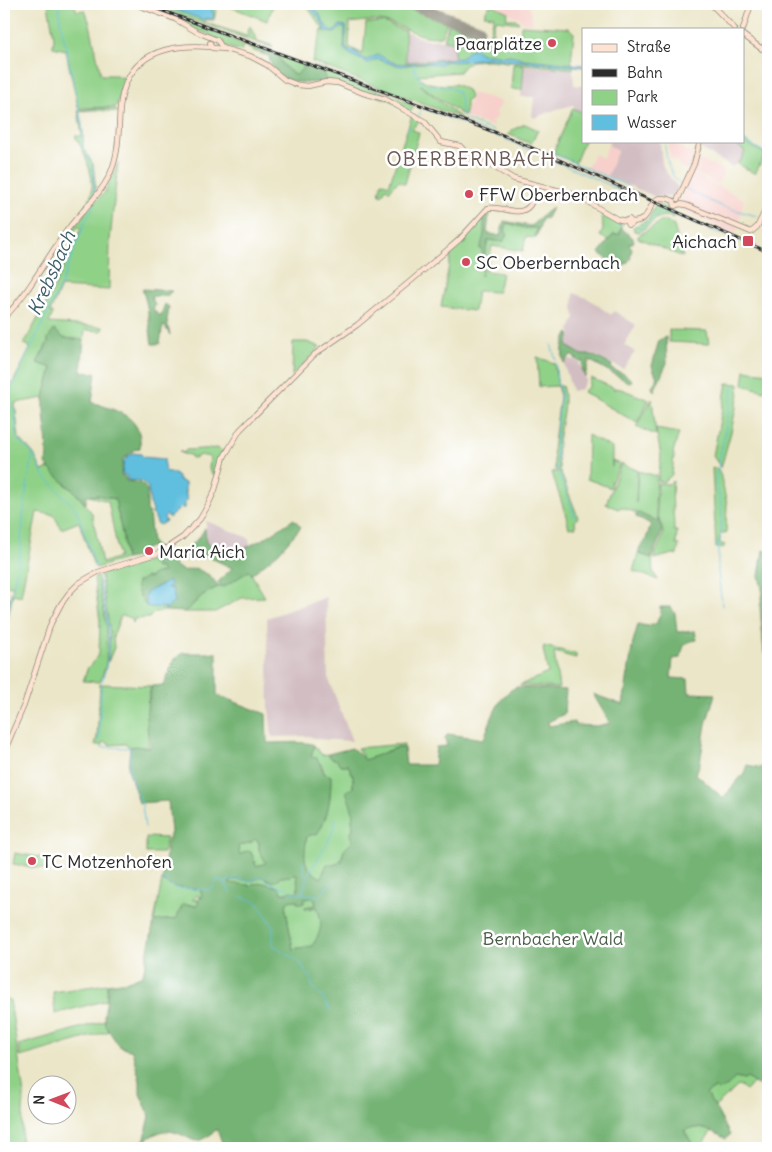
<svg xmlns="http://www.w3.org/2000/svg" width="772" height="1152" font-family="Delius,sans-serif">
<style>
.built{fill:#f7d0cb}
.industrial{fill:#d2bec2}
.green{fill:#90d188;stroke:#5e7e5a}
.forest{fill:#74b374;stroke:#506f50;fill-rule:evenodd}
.water{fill:#60bfde;stroke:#467584}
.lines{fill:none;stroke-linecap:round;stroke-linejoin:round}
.stream{stroke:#60bfde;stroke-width:1}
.runway{stroke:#8b887a;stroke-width:11}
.secondary-casing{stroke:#8b887a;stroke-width:6}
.secondary{stroke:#fee3d2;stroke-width:4.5}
.rail-casing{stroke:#2b2b2b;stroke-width:3}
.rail{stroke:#fff;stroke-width:1;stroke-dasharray:4;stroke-linecap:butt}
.poi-dot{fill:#d1495b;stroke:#fff;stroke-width:2}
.labels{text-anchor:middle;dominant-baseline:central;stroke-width:5;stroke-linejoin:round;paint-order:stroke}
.poi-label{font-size:18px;fill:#2b2b2b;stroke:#fff;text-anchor:start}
.park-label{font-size:18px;fill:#495d47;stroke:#fff}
.water-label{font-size:19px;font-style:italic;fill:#3e5f6a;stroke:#fff}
.quarter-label{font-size:20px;letter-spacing:1px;fill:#6c5a56;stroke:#fff}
</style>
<rect width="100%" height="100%" fill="#fff"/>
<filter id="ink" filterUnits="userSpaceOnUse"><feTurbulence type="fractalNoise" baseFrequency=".02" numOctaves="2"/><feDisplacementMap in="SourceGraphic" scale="10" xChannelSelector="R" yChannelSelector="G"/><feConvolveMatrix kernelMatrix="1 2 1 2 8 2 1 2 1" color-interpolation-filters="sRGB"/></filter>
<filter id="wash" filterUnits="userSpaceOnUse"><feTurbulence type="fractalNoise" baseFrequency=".0096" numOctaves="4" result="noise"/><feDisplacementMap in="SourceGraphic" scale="20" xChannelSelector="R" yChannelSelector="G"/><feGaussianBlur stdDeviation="1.12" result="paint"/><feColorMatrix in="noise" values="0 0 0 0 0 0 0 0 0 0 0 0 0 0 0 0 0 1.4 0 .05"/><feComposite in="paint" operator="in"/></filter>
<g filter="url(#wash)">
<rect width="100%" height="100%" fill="#ebe6c8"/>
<g class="built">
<polygon points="494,4 528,4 532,18 532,24 523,22 518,17 495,6"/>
<polygon points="472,93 497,100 502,103 495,112 498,116 491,122 494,127 465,117"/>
<polygon points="671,141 693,154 689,170 678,167 679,163 670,158 668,147"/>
<polygon points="608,145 619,150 607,176 587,168 594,154 603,158"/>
<polygon points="698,159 724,170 718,184 692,172"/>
<polygon points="691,173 744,199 736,234 681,210 681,200"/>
</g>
<g class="industrial">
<polygon points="405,31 425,40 452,40 455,58 406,62"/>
<polygon points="524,65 573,70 574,85 583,86 583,113 575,109 573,105 557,109 534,118 532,116 534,97 521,97"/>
<polygon points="610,141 660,141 662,164 665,171 680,190 677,196 656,197 607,176 618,150 608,145"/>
<polygon points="702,141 730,141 745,151 741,160 732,167 699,148"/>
<polygon points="574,293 589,299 611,315 614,311 636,325 624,345 635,352 623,369 592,354 582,355 567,346 571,334 570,330 575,317 573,307"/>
<polygon points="568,359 576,360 579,363 586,380 581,389 572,391 564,364"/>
<polygon points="206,521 249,538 250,545 236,557 206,543"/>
<polygon points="326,597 328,677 352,741 317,739 309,736 272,737 269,708 267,618"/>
</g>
<g class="green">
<path d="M54 4H74L77 11 85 10 90 24 101 75H116L119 77 127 78 116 107 78 108C75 88 69 70 66 50L53 47 54 37 48 5Z"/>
<polygon points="138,4 144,4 220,33 243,45 241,51 220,45 208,34 198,31"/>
<polygon points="148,4 158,4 166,7 212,10 211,4 214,4 217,7 214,20 205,20 204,22 246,36 248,35 247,29 250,26 257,41 271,45 273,48"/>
<polygon points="223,4 274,4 267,21"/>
<path d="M305 4H398L447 22 442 35C426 42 401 25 385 22 374 19 360 22 349 23L350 24 349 47 363 54 366 23 383 22 405 31 406 62 455 58 452 41 444 40 449 22 489 36 494 16 484 15 488 7 493 5 508 12 506 19H516L519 23 495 20 492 35 520 45 521 25 569 28 574 33 571 62 573 63V69L488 60 471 61 465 65 459 72 418 75C425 86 440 84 452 85L455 84 467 90 470 97 468 100H466V108L464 116 420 85 461 118 312 62 322 30 325 32Z"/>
<path d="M278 54 304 64 303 68 297 76C289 71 280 64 278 54Z"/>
<polygon points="513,64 524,65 522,90 511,89"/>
<polygon points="322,69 407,102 414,107 410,112 390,100 326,81"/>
<path d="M97 108 116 109 119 112 97 110 79 111 83 131V148L93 164 96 191 95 195 84 208C87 202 92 196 92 189 94 175 83 149 75 136H82L78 110Z"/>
<polygon points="573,108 583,113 584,141 575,163 553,153"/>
<polygon points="412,115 420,120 412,129 419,133 405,184 399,181 394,185 390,191 386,188 382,195 379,194 382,182 389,185"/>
<polygon points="525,124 538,130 531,144 508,134 512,130"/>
<polygon points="743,140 765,154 755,174 737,163 741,160 745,151 730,141"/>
<polygon points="118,163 110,240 109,290 61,287 50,312 53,313 49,323 103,327 102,331 85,330 84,340 64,338 54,330 37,363 52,367 44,398 15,403 19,438 34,454 42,471 49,468 69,488 73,490 92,513 102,563 119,557 108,501 89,496 98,495 115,499 123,538 125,559 96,568 94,566 79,522 61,529 54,515 37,512 21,596 13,594 4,636 4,613 6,613 13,586 4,585 4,400 30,349 29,346 24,344 52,292 81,228 78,227 61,246 38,281 33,282 76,221 105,192"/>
<path d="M656 204 670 209 673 218C658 211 651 225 640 232L634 231 633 227 648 220Z"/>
<polygon points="602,213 622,224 619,235 614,234 608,240 600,236 603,230"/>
<polygon points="485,218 486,235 481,276 488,240 503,242 507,223 525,228 538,228 535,238 526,237 523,251 492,246 486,271 502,273 498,292 477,291 474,311 441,307 452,249 476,224"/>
<polygon points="662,221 667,221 674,226 683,257 638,238 638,236"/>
<polygon points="669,330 707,331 709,344 669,342"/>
<polygon points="293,342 307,342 320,347 292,376"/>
<path d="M537 357 554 363 558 386H562C570 410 551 440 560 469L555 470 553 450 560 396 557 386 539 387Z"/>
<polygon points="745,370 768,373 768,392 743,385"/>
<polygon points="591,378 614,388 614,390 615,388 621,389 649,400 637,423 583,392 589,386"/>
<polygon points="727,383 739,384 738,392 739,393 731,432 721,468 713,456"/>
<polygon points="652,399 656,435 636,427"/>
<polygon points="656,429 679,433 673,452 674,456 672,475 663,482 658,481 661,456"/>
<polygon points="588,435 612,448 612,467 612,461 620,464 611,483 611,488 587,479"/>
<path d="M218 448 221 451 225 450 215 476C206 473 210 465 210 457L200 455 195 458H192L190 455 183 454 179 451 184 453 186 450Z"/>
<polygon points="621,464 637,470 636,503 638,471 657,476 655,504 658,521 621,507 618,509 606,504"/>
<polygon points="712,467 718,469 720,473 727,504 726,533 721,533 719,543 725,545 723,548 716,548"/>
<path d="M560 471 578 517 575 521 576 527 569 528C565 509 557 491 552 472Z"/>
<path d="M673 481C671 497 674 514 674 531H677L676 545H679L677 555 673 554 654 559C654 550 662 543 663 534 663 525 658 519 657 511 656 502 657 492 658 483L669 484Z"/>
<polygon points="638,554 652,558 653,571 658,580 633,571"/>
<path d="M151 560 156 568 161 567 163 572 153 574 149 578 137 582C143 599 145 608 165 608V611L155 612 149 618 134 619 133 623 132 619 125 616H121L113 636 114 648 108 662 110 633 101 577 99 575Z"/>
<polygon points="249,570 265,597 242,598 215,612 185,612 203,595 219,586 224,587"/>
<polygon points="97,576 107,627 107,647 106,665 100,682 83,681 88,667 93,663 99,653 100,621 94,578"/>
<polygon points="544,646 576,654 576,658 554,652 559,688 520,685 548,673 543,649"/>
<path d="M100 684 151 686C149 694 147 702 147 710 146 723 149 735 148 748L130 747 125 744 109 745 108 743 103 742V745H95L97 737Z"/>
<polygon points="404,744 404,748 396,748 365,760 357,748"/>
<polygon points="314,745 322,755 328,754 331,758 337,759 340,765 348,765 353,776 352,811 354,816 352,818 353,829 351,832 352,842 344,850 340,862 333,865 321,878 311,872 305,866 304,853 307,836 324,821 330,798 331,776 324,773 322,765 311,757"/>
<polygon points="146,837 167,838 163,853 146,853"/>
<polygon points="255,839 259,842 259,850 267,863 256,866 251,852 240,855 238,846 252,842"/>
<polygon points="15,853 51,859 49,870 13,864"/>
<path d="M293 874H297L298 892 282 893 279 888 263 883 252 884 250 888 230 883 231 880C243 878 249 884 261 876L274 881 281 877 291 876Z"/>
<path d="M162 880C177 891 184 886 201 890L202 898H200L198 895 192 900H196L199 902V904L196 906 188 904 176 919 154 921Z"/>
<path d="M314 898 316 905 305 907 306 909 317 907C323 924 322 931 312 946L293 949 286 910 287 901 297 900 304 903V899Z"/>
<polygon points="107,984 107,1000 55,1014 53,992"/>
<polygon points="8,999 10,1000 24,1095 21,1148 4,1148 4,1000"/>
<polygon points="104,1021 110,1031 20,1057 19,1045"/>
<polygon points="735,1078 744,1080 747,1078 754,1083 746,1090 739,1085 715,1107 706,1094 715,1088 726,1087"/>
<polygon points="690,1127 712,1130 700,1148 695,1148 684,1130"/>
</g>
<g class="forest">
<path d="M244 42 278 54C280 64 288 71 296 76L303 68 304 64 321 69 326 81C303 85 273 84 269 56L254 51 243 45Z"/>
<path d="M552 208 547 218 542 219 536 238H535L537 228H525L507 223 505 230 507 234 503 242 488 240 484 257 482 256V249L479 248 481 246 484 234V219L477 223 465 237 467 242 464 245 460 240 489 210 502 209 500 211 492 210 489 215 487 233 500 236 504 221 531 226C538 220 544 213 552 208Z"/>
<polygon points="621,228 633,238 634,242 629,244 632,250 630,255 631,258 626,264 619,267 599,253 613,235 620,234"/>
<path d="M142 289 172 291 167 296H151L155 305 153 309 158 315H161L165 304 169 307 167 321 170 335 164 325 162 330 160 344H152C149 326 149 306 142 289Z"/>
<path d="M54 330 64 338 84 340 81 372 96 373 92 402C116 411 143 415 140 448L134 450 123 459 121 475 125 477 126 481 141 483 147 490V510L149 513 152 542 159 550 156 551 153 546 143 550 144 556 125 559 123 538 115 499 98 495 86 496V504L73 490 53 473 46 464C49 442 43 421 44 399 45 389 50 378 52 368L37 363 49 341 47 340Z"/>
<path d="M568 333 570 334 567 346 582 355H592L612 365 611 369 624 374 632 380 630 383 589 360 585 377 582 369 583 361 580 362 571 355 564 363C561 353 563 342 568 333Z"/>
<polygon points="666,337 667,363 654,391 652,387 657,378 652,366 659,340"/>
<path d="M639 513 657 522 658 518C667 537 655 542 652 558L638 553 640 547 646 539 651 524 636 517V514Z"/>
<polygon points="294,519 301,527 278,553 252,574 249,571 224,587 222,587 218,582 232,568 188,547 199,538 205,528 206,543 237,557 245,548 265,538"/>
<polygon points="763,550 768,551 768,657 764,653 760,607 763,593 759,576"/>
<path d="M161 555 183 571 195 568 209 575 219 586 203 595 185 612 165 611V608H168L175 601 172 588H167V586L164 584C153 587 143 594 147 607L142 601 143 599 139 596 136 585 137 582 146 577 150 578 153 574 163 572 161 568H156L151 560Z"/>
<path d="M660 607H670L675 613 677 632 695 631 697 640C683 642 684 646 680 658L673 659 671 678 688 679 689 693 715 694 706 724 700 763 696 774 723 798 744 773 747 765 768 769V1082L757 1085 747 1078 744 1080 735 1078 727 1087 718 1090 715 1088 706 1094 715 1107 730 1135 726 1139C714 1132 697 1123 684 1131L695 1148H224L217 1129C192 1152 194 1135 169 1131 160 1130 150 1137 143 1141L145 1138 150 1116 140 1094V1081L132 1051 119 1046 105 1025 104 1016 108 992 107 984 128 981 143 975 154 921 176 919 183 904 196 906 199 902 196 900 199 897 202 898 201 890C184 886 177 892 162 880L165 868 166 847 171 832 168 801 139 803 128 769 130 747 136 746 150 748C151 739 148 736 147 727 145 713 149 700 152 686L164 685 174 660 183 653H217V695L266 714 267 743C278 743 307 741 314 745L311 757 317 758 324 773 331 776C331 795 329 818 317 834L307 836C304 857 301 866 321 878L327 864 333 865 341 862 344 850 352 842 351 832 353 829 352 818 354 815 346 791 353 788V776L348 765H340L337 760 331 758 328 754 352 748 365 760 396 748H404L406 765H434L436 747 447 746 445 738 448 734 484 739C490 722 499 693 517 687L566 690 564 714 548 722 549 726 574 722 576 725 597 726 610 723 593 694 623 705 633 642 638 624 647 626 656 624 661 612ZM255 839 259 842V850L266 863 256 866 251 852 246 851 240 855 238 846 252 842ZM293 874H297L298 892 290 891 287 894 282 893 279 887 263 883 252 884 250 887 249 885 230 883 231 880C244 878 249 884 261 877L274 882 281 877 291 876ZM314 898 316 905 305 907 306 909 317 907C323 924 322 931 312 946L293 949 286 910 287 901 297 900V903H304V899Z"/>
</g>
<g class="water">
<polygon points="158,4 211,4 214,17 212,19 205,18 204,20"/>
<path d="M307 4H310C314 9 319 12 321 17 325 23 325 27 331 31H335L340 25 346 26C348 32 342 45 347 50 349 51 354 51 356 52 359 54 362 58 366 60L378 55C384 57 389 62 396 63 410 65 447 60 461 58L469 50 474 49 482 54H491L503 56 511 55 525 59 583 65V67L487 58 455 62 446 61 440 64 421 63 401 66 391 64 378 59 368 63C360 59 349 55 344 49L345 28 343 27C338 28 338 33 333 33L326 31 320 19Z"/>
<polygon points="133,453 141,454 144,457 164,459 165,471 173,473 178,477 178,480 185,483 185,491 187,499 185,502 185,507 183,509 181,507 169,518 167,515 164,518 166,521 160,525 157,523 154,515 152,514 153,511 150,503 148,488 142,481 127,480 127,476 122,474 124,461 127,457"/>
<polygon points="169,581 171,584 167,588 172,588 175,601 168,608 147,607 145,597 147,592"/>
</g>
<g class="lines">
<g class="stream">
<polyline points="59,4 60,20 82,123 83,148 92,165 95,195"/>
<polyline points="474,49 483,44 488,45"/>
<path d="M413 64C423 100 435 79 457 91 464 101 458 109 464 116"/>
<polyline points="419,115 422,108 501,138"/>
<polyline points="463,119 494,131"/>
<polyline points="407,131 409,127"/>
<polyline points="505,139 625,192 629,195"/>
<polyline points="743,140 768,154"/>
<path d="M664 141C667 157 667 175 682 185"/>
<polyline points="554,154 628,186"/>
<polyline points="685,188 697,195 721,206 760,217"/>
<polyline points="589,205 599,212"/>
<polyline points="602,213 621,225"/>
<polyline points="764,218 768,221"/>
<polyline points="636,226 640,228 644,226 661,210 734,239"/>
<polyline points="736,239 768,254"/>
<polyline points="551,344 556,361"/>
<polyline points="556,364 557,382 561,394 556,435 557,469"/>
<polyline points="7,397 15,413 17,439 34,455 43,475 76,509 96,568"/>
<polyline points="4,403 60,287 86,220 91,211 94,201"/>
<polyline points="558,471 575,517"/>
<path d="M99 579C106 615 115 646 102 681"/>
<polyline points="722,606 718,571 718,547 717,545 718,543 720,544 722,514 716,478 734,386"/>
<polyline points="4,628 19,561 25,498 33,455"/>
<polyline points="99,741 102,684"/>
<polyline points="101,747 131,748 129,771 142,805 145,827"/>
<polyline points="303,862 303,870 306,876"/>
<polyline points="162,879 175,888 208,890 213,887 217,880 225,883 236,878 248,881 261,877 281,888 284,886 289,892"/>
<polyline points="225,883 229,891 231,893"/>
<polyline points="174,890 176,892"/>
<polyline points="291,892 319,896 331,883"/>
<path d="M303 893C306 866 334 844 336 818"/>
<polyline points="241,897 257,902 273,926 273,945 283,951"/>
<path d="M285 953C293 957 303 963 305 972L311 976C311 990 314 987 322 997 325 1001 326 1006 331 1010"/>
</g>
<polyline class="runway" points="410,4 479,29"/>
</g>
</g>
<g filter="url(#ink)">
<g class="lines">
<g class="secondary-casing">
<g id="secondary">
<polyline points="135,4 175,19 197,32 217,40 222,47"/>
<polyline points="711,4 735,29"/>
<polyline points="743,29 751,4"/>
<polyline points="743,35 762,49 768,41"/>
<polyline points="210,43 212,48 225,49 250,56 267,65 285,80 298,85 308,86 326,82 338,83 363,93 385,99 424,121 441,142 460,146 469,156 494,167 514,179 576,195 617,219 626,221 628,225 631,224 632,222"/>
<polyline points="678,199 694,164 700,141"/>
<path d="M626 221 629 219 632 222C658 221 643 188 674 201L675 206 680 204 686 205 751 232 757 227 768 205"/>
<path d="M4 318C29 293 46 258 68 229 81 211 98 198 108 178 120 155 118 133 120 108 125 55 165 43 211 47"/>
<path d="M4 752 24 705 51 623 61 604 69 593 79 583 98 572 159 553 183 537 200 519 207 507 215 490 224 457 240 430 315 354 357 325 412 280 459 240 488 208C502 205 520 219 530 205 534 199 534 192 538 186"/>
</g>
</g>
<use href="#secondary" class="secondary"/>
<g class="rail-casing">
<polyline id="rail" points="144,4 505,136 768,252"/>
</g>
<use href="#rail" class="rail"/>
</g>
</g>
<g class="poi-dot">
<circle cx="552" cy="43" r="5"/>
<circle cx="469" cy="194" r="5"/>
<rect x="742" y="235" width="12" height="12" rx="2.5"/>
<circle cx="466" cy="262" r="5"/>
<circle cx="149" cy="551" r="5"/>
<circle cx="32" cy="861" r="5"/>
</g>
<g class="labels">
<g class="poi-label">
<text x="542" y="43" text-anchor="end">Paarplätze</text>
<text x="479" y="194">FFW Oberbernbach</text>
<text x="737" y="241" text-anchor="end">Aichach</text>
<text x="476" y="262">SC Oberbernbach</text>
<text x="159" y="551">Maria Aich</text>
<text x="42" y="861">TC Motzenhofen</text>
</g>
<g class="park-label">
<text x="553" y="938">Bernbacher Wald</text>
</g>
<g class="water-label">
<text transform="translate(51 273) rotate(-66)">Krebsbach</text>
</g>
<g class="quarter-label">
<text x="471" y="158">OBERBERNBACH</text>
</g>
</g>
<rect width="772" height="1152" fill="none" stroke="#fff" stroke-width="20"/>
<rect x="582" y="28" width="162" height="115" fill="#ffffff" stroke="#aaaaaa"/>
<rect x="592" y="44" width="25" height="8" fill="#fee3d2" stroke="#aaaaaa"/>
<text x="627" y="52" font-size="15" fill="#2b2b2b">Straße</text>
<rect x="592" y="69" width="25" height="8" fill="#2b2b2b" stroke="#aaaaaa"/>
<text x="627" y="78" font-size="15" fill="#2b2b2b">Bahn</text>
<rect x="592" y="90" width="25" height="15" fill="#90d188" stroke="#aaaaaa"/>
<text x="627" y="102" font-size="15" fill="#2b2b2b">Park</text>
<rect x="592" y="115" width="25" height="15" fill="#60bfde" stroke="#aaaaaa"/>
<text x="627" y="128" font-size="15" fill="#2b2b2b">Wasser</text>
<g transform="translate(52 1100) rotate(271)"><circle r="24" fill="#ffffff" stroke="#aaaaaa"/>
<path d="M0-4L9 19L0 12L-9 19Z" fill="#d1495b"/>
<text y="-8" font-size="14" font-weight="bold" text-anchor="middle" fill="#2b2b2b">N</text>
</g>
</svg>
